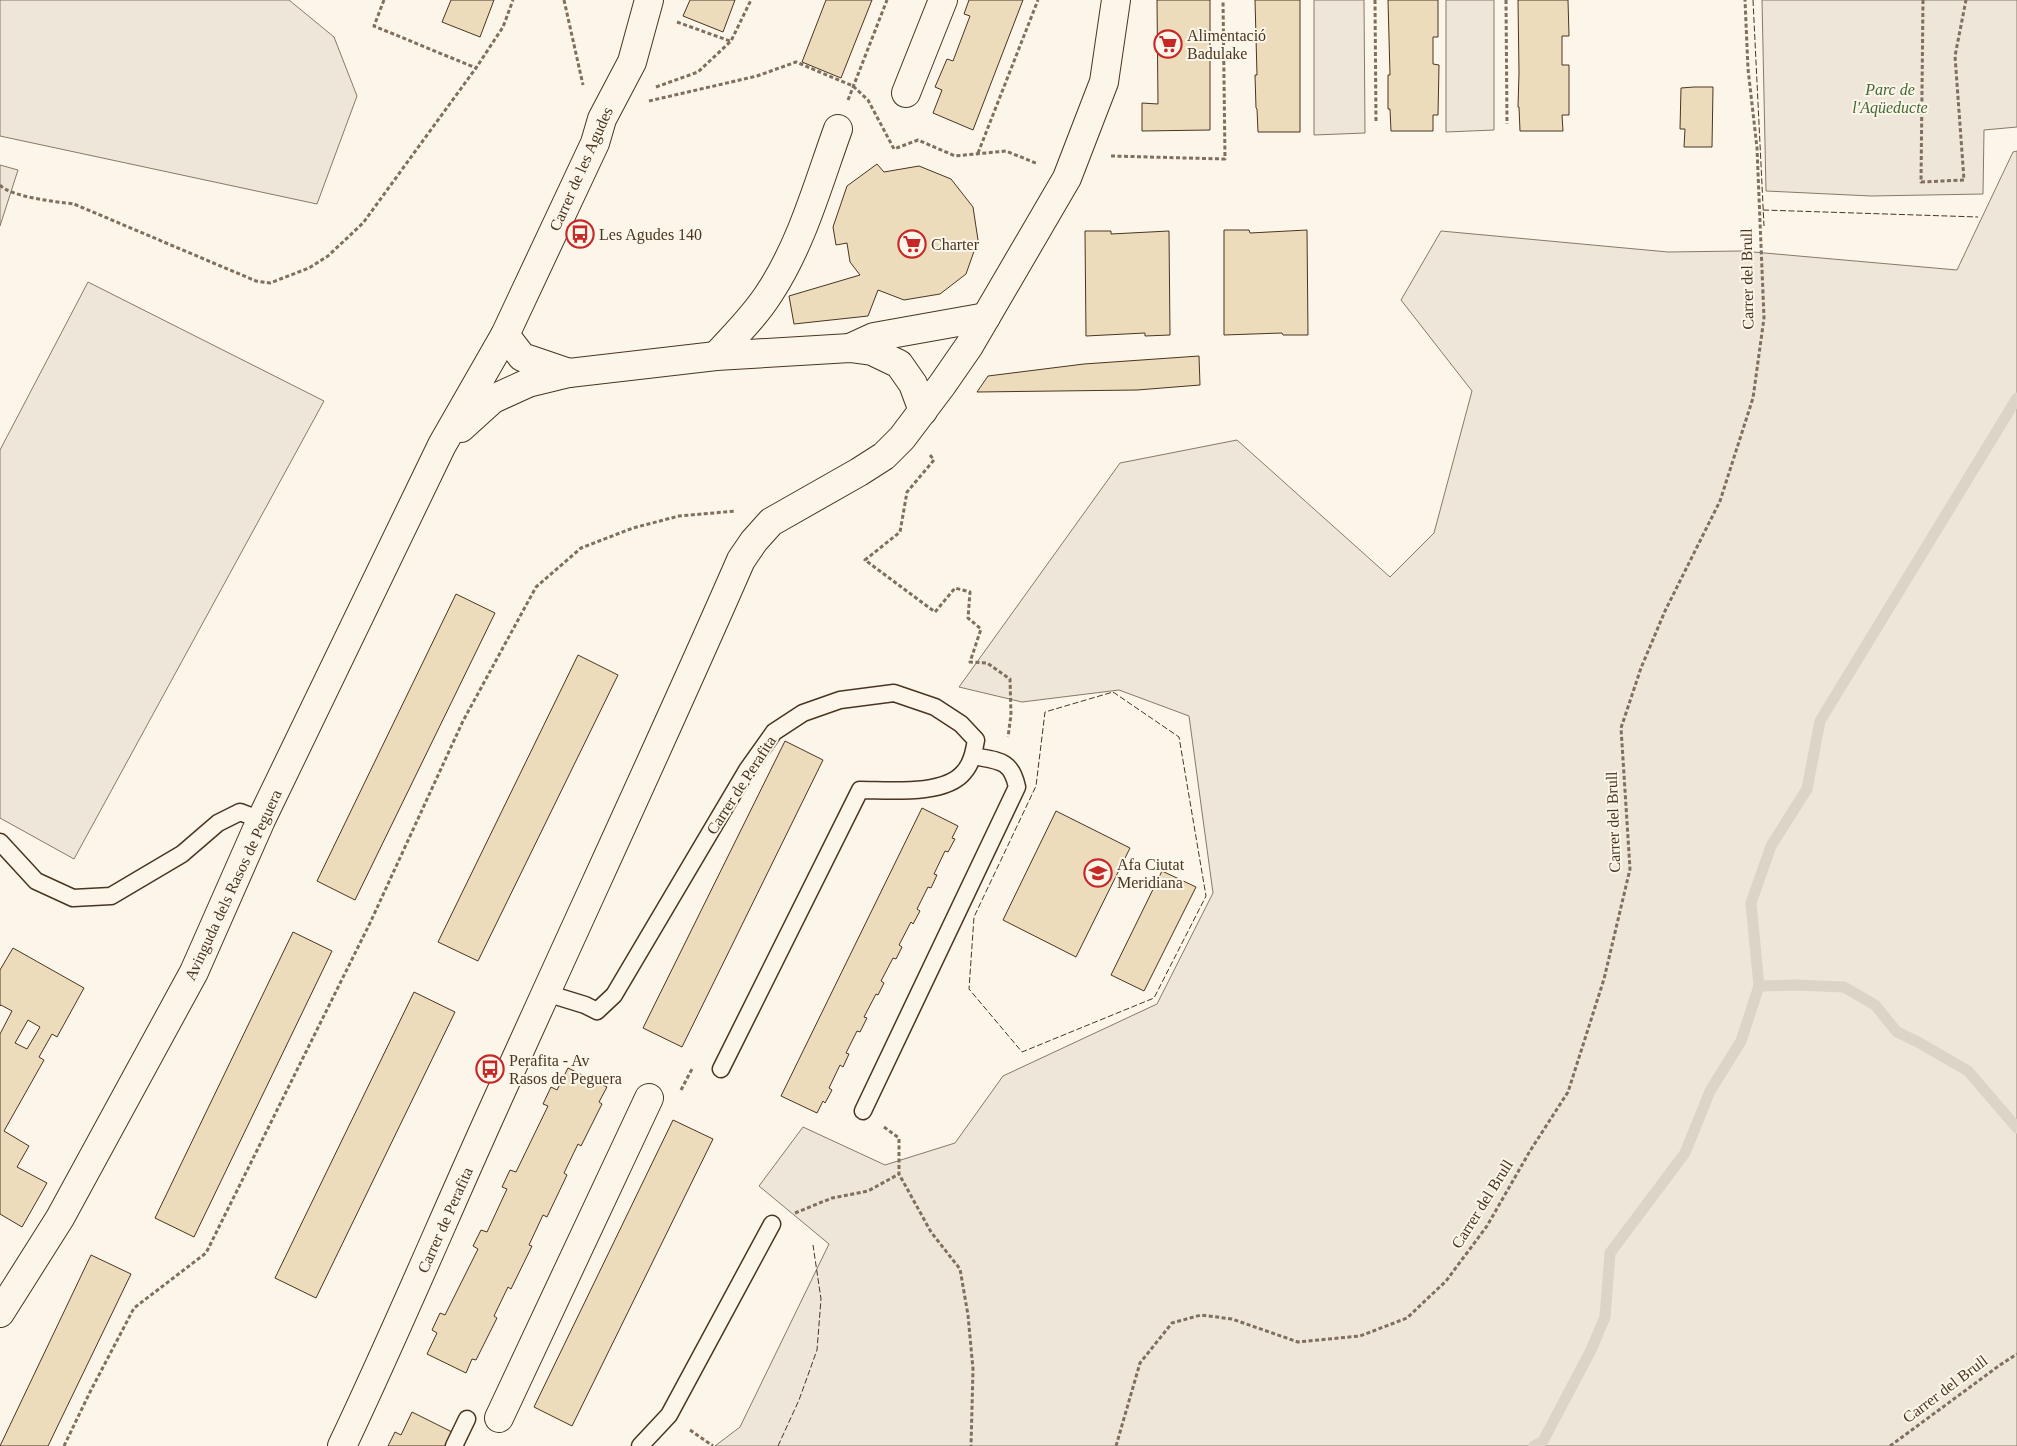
<svg xmlns="http://www.w3.org/2000/svg" width="2017" height="1446" font-family="'Times New Roman',serif">
<style>
.green{fill:#ede6d9;stroke:#887966}
.lines{fill:none;stroke-linecap:round;stroke-linejoin:round}
.stream{stroke:#dcd4c6;stroke-width:11}
.building{fill:#ecdcbc;stroke:#4a3520;fill-rule:evenodd}
.lane-casing{stroke:#4a3520;stroke-width:19}
.street-casing{stroke:#4a3520;stroke-width:30}
.path{stroke:#7f6f5c;stroke-width:3;stroke-dasharray:4 2.5;stroke-linecap:butt}
.lane{stroke:#fbf6e9;stroke-width:16}
.street{stroke:#fbf6e9;stroke-width:28}
.fence{stroke:#4a3520;stroke-width:1;stroke-dasharray:6 2.5;stroke-linecap:butt}
.labels{text-anchor:middle;dominant-baseline:central;stroke-width:4;stroke-linejoin:round;paint-order:stroke}
.poi-label{font-size:16px;fill:#4a3520;stroke:#fbf6e9;text-anchor:start}
.park-label{font-size:16px;font-style:italic;fill:#436837;stroke:#fbf6e9}
.street-label{font-size:16px;fill:#4a3520;stroke:#fbf6e9}
</style>
<rect width="100%" height="100%" fill="#fbf6e9"/>
<g class="green">
<polygon points="0,0 289,0 334,37 357,96 317,204 0,136"/>
<polygon points="1314,0 1364,0 1365,133 1314,135"/>
<polygon points="1446,0 1494,0 1494,130 1446,132"/>
<polygon points="1762,0 2017,0 2017,127 1984,130 1983,194 1871,196 1766,191"/>
<polygon points="2017,151 2017,1446 715,1446 740,1427 829,1244 759,1186 803,1127 885,1165 955,1143 1003,1076 1157,1004 1213,893 1189,716 1119,690 1022,702 959,687 1120,463 1237,440 1390,577 1434,533 1472,391 1401,300 1441,231 1668,252 1742,251 1957,270 2013,152"/>
<polygon points="0,165 18,170 0,226"/>
<polygon points="88,282 324,401 74,859 0,818 0,450"/>
</g>
<g class="lines">
<g class="stream">
<polyline points="1759,986 1795,985 1844,987 1875,1005 1897,1032 1918,1042 1968,1071 2017,1128"/>
<polyline points="1534,1446 1543,1441 1591,1350 1605,1317 1610,1253 1685,1153 1710,1091 1741,1041 1759,986 1751,903 1771,846 1807,789 1820,721 2017,398"/>
</g>
</g>
<g class="building">
<polygon points="451,0 494,0 480,37 442,22"/>
<polygon points="690,0 735,0 723,32 683,16"/>
<polygon points="826,0 872,0 841,78 802,62"/>
<polygon points="969,0 1023,0 973,130 933,113 942,90 935,87 947,59 953,61 970,16 964,14"/>
<polygon points="1157,0 1210,0 1210,130 1142,131 1142,103 1158,104"/>
<polygon points="1255,0 1300,0 1300,132 1258,132 1257,109 1256,108 1255,75 1257,75"/>
<polygon points="1388,0 1438,0 1438,37 1433,37 1433,64 1439,65 1438,115 1433,115 1433,131 1391,131 1390,109 1388,109 1388,75 1390,75"/>
<polygon points="1518,0 1568,0 1569,36 1562,36 1562,65 1569,65 1569,115 1562,115 1563,131 1520,131 1519,107 1518,107 1519,73"/>
<polygon points="1694,87 1713,87 1712,147 1684,147 1685,129 1680,129 1681,88"/>
<polygon points="877,164 884,172 919,166 951,179 973,207 978,240 966,274 940,294 904,300 878,290 868,316 794,324 789,296 860,275 850,262 847,243 836,245 833,227 847,186"/>
<polygon points="1224,230 1249,230 1250,233 1307,230 1308,335 1283,335 1282,333 1224,335"/>
<polygon points="1085,231 1111,231 1111,234 1169,231 1170,335 1145,336 1145,333 1086,336"/>
<polygon points="1199,356 1200,385 1137,390 977,392 988,376 1084,364"/>
<polygon points="456,594 495,613 355,900 317,881"/>
<polygon points="578,655 618,675 478,961 438,942"/>
<polygon points="785,741 823,760 682,1047 643,1028"/>
<polygon points="922,808 958,826 952,838 955,839 948,852 945,851 934,874 937,875 931,888 928,887 917,909 920,911 913,924 911,922 899,945 902,947 896,959 893,958 881,981 884,983 878,995 876,994 864,1017 867,1018 860,1032 857,1031 846,1053 849,1054 843,1067 840,1065 829,1088 832,1090 825,1103 823,1101 817,1113 781,1096"/>
<polygon points="1056,811 1130,848 1076,957 1003,920"/>
<polygon points="1162,871 1196,887 1144,991 1111,975"/>
<polygon points="293,932 332,951 194,1237 155,1218"/>
<path d="M13 948 84 988 57 1037 52 1034 39 1057 44 1060 4 1131 29 1146 17 1167 47 1183 22 1227 0 1214V1034L12 1011 1 1005 0 1006V970ZM28 1020 40 1027 27 1049 15 1043Z"/>
<polygon points="414,992 455,1012 316,1298 275,1278"/>
<polygon points="568,1068 607,1087 599,1102 602,1104 581,1146 578,1144 564,1173 567,1175 547,1217 543,1215 529,1245 532,1246 511,1289 508,1287 494,1316 497,1318 476,1360 472,1359 466,1373 427,1354 437,1333 432,1330 440,1313 445,1315 478,1249 473,1246 481,1230 487,1232 507,1189 502,1187 510,1170 516,1172 548,1106 543,1104 551,1087 557,1090"/>
<polygon points="673,1120 713,1139 572,1426 534,1407"/>
<polygon points="91,1255 131,1274 48,1446 0,1446"/>
<polygon points="412,1412 452,1432 445,1446 388,1446 395,1432 401,1435"/>
</g>
<g class="lines">
<g class="lane-casing">
<g id="lane">
<polyline points="0,842 36,881 73,898 111,896 182,854 218,823 240,812 261,820"/>
<path d="M546 993 585 1005 597 1011 614 995 747 770 774 732 803 713 840 700 894 693 935 707 961 724 976 740C974 751 972 763 964 772 945 796 888 790 860 790L721 1069"/>
<path d="M863 1111 1017 787C1011 759 998 761 973 756"/>
<polyline points="454,1446 467,1419"/>
<polyline points="640,1446 669,1415 772,1224"/>
</g>
</g>
<g class="street-casing">
<g id="street">
<polyline points="906,93 943,0"/>
<polyline points="505,335 522,357 569,373"/>
<polyline points="850,348 874,337 986,317"/>
<path d="M716 356C735 335 755 316 770 292 802 243 818 184 838 129"/>
<polyline points="461,428 493,399 528,383 569,373 716,356 850,348 872,351 899,364 913,384 923,411"/>
<polyline points="0,1313 60,1218 194,972 261,820 442,445 505,335 595,143 602,119 632,62 649,0"/>
<polyline points="499,1418 649,1098"/>
<path d="M342 1446C401 1322 453 1196 510 1072 587 901 666 732 741 560L754 541 771 522 859 472 884 456 902 438 942 385 969 346 1067 178 1104 82 1116 0"/>
</g>
</g>
<g class="path">
<polyline points="384,0 374,26 476,68"/>
<polyline points="564,0 583,85"/>
<polyline points="1375,0 1376,123"/>
<polyline points="1506,0 1507,124"/>
<polyline points="1923,0 1921,182 1964,180 1955,56 1966,0"/>
<polyline points="677,22 730,41"/>
<polyline points="656,87 698,72 731,41 751,0"/>
<polyline points="848,100 887,0"/>
<polyline points="649,101 757,76 796,62 853,86 868,100 894,149 918,140 955,156 1006,151 1038,164"/>
<polyline points="978,153 1038,0"/>
<polyline points="1111,156 1225,159 1223,0"/>
<path d="M0 185C10 197 58 202 74 204L256 281 270 283 309 268 328 256 363 223 476 68 503 27 513 0"/>
<polyline points="930,455 934,460 907,492 900,532 865,560 935,612 955,588 970,592 968,618 981,629 970,662 987,663 1010,679 1011,715 1008,737"/>
<polyline points="681,1090 693,1067"/>
<polyline points="884,1127 899,1138 899,1174 931,1232 960,1269 968,1315 973,1369 971,1446"/>
<polyline points="795,1213 832,1198 868,1191 899,1174"/>
<polyline points="690,1430 713,1446"/>
<polyline points="64,1446 90,1392 134,1308 206,1253 370,923 463,721 536,587 581,548 633,528 679,516 736,511"/>
<polyline points="1116,1446 1140,1363 1172,1323 1201,1315 1232,1319 1298,1342 1360,1336 1407,1318 1446,1281 1487,1226 1530,1151 1568,1092 1604,979 1630,869 1621,728 1641,668 1665,611 1720,501 1753,398 1764,318 1757,148 1748,69 1745,0"/>
<polyline points="1890,1446 2000,1365 2017,1354"/>
</g>
<use href="#lane" class="lane"/>
<use href="#street" class="street"/>
<g class="fence">
<polyline points="1753,0 1764,226"/>
<polyline points="1763,210 1978,217"/>
<polygon points="1113,692 1179,737 1206,896 1154,998 1022,1052 969,989 974,917 1036,786 1045,712"/>
<polyline points="778,1446 799,1400 817,1350 821,1299 813,1245"/>
</g>
</g>
<defs>
<g id="supermarket-ring" transform="scale(1.4375)"><circle r="9.5" fill="#fbf6e9" stroke="#c62828" stroke-width="1.5"/><path d="M-6-5.5h2.5l.6 2H6L4.5 2H-2.5L-4.4-4H-6ZM-1.5 3.2a1.3 1.3 0 1 0 .1 0ZM3 3.2a1.3 1.3 0 1 0 .1 0Z" fill="#c62828"/></g>
<g id="bus-ring" transform="scale(1.4375)"><circle r="9.5" fill="#fbf6e9" stroke="#c62828" stroke-width="1.5"/><path d="M-5-6H5V4H4V6H2V4H-2V6H-4V4H-5ZM-3.5-4V0h7V-4ZM-3.5 1.2v1.5H-2V1.2ZM2 1.2v1.5H3.5V1.2Z" fill="#c62828"/></g>
<g id="school-ring" transform="scale(1.4375)"><circle r="9.5" fill="#fbf6e9" stroke="#c62828" stroke-width="1.5"/><path d="M0-5L7-2L0 1L-7-2ZM-4 1L0 2.5L4 1V4Q0 6-4 4Z" fill="#c62828"/></g>
</defs>
<g fill-rule="evenodd">
<use href="#supermarket-ring" x="1168" y="44"/>
<use href="#bus-ring" x="580" y="234"/>
<use href="#supermarket-ring" x="912" y="244"/>
<use href="#school-ring" x="1098" y="873"/>
<use href="#bus-ring" x="490" y="1069"/>
</g>
<g class="labels">
<g class="poi-label">
<text x="1187" y="35">Alimentació<tspan x="1187" dy="18">Badulake</tspan></text>
<text x="599" y="234">Les Agudes 140</text>
<text x="931" y="244">Charter</text>
<text x="1117" y="864">Afa Ciutat<tspan x="1117" dy="18">Meridiana</tspan></text>
<text x="509" y="1060">Perafita - Av<tspan x="509" dy="18">Rasos de Peguera</tspan></text>
</g>
<g class="park-label">
<text x="1890" y="89">Parc de<tspan x="1890" dy="18">l'Aqüeducte</tspan></text>
</g>
<g class="street-label">
<text transform="translate(581 169) rotate(-66)">Carrer de les Agudes</text>
<text transform="translate(1747 279) rotate(-91)">Carrer del Brull</text>
<text transform="translate(741 785) rotate(-57)">Carrer de Perafita</text>
<text transform="translate(1613 822) rotate(-92)">Carrer del Brull</text>
<text transform="translate(233 885) rotate(-65)">Avinguda dels Rasos de Peguera</text>
<text transform="translate(1482 1204) rotate(-58)">Carrer del Brull</text>
<text transform="translate(445 1220) rotate(-66)">Carrer de Perafita</text>
<text transform="translate(1945 1389) rotate(-37)">Carrer del Brull</text>
</g>
</g>
</svg>
